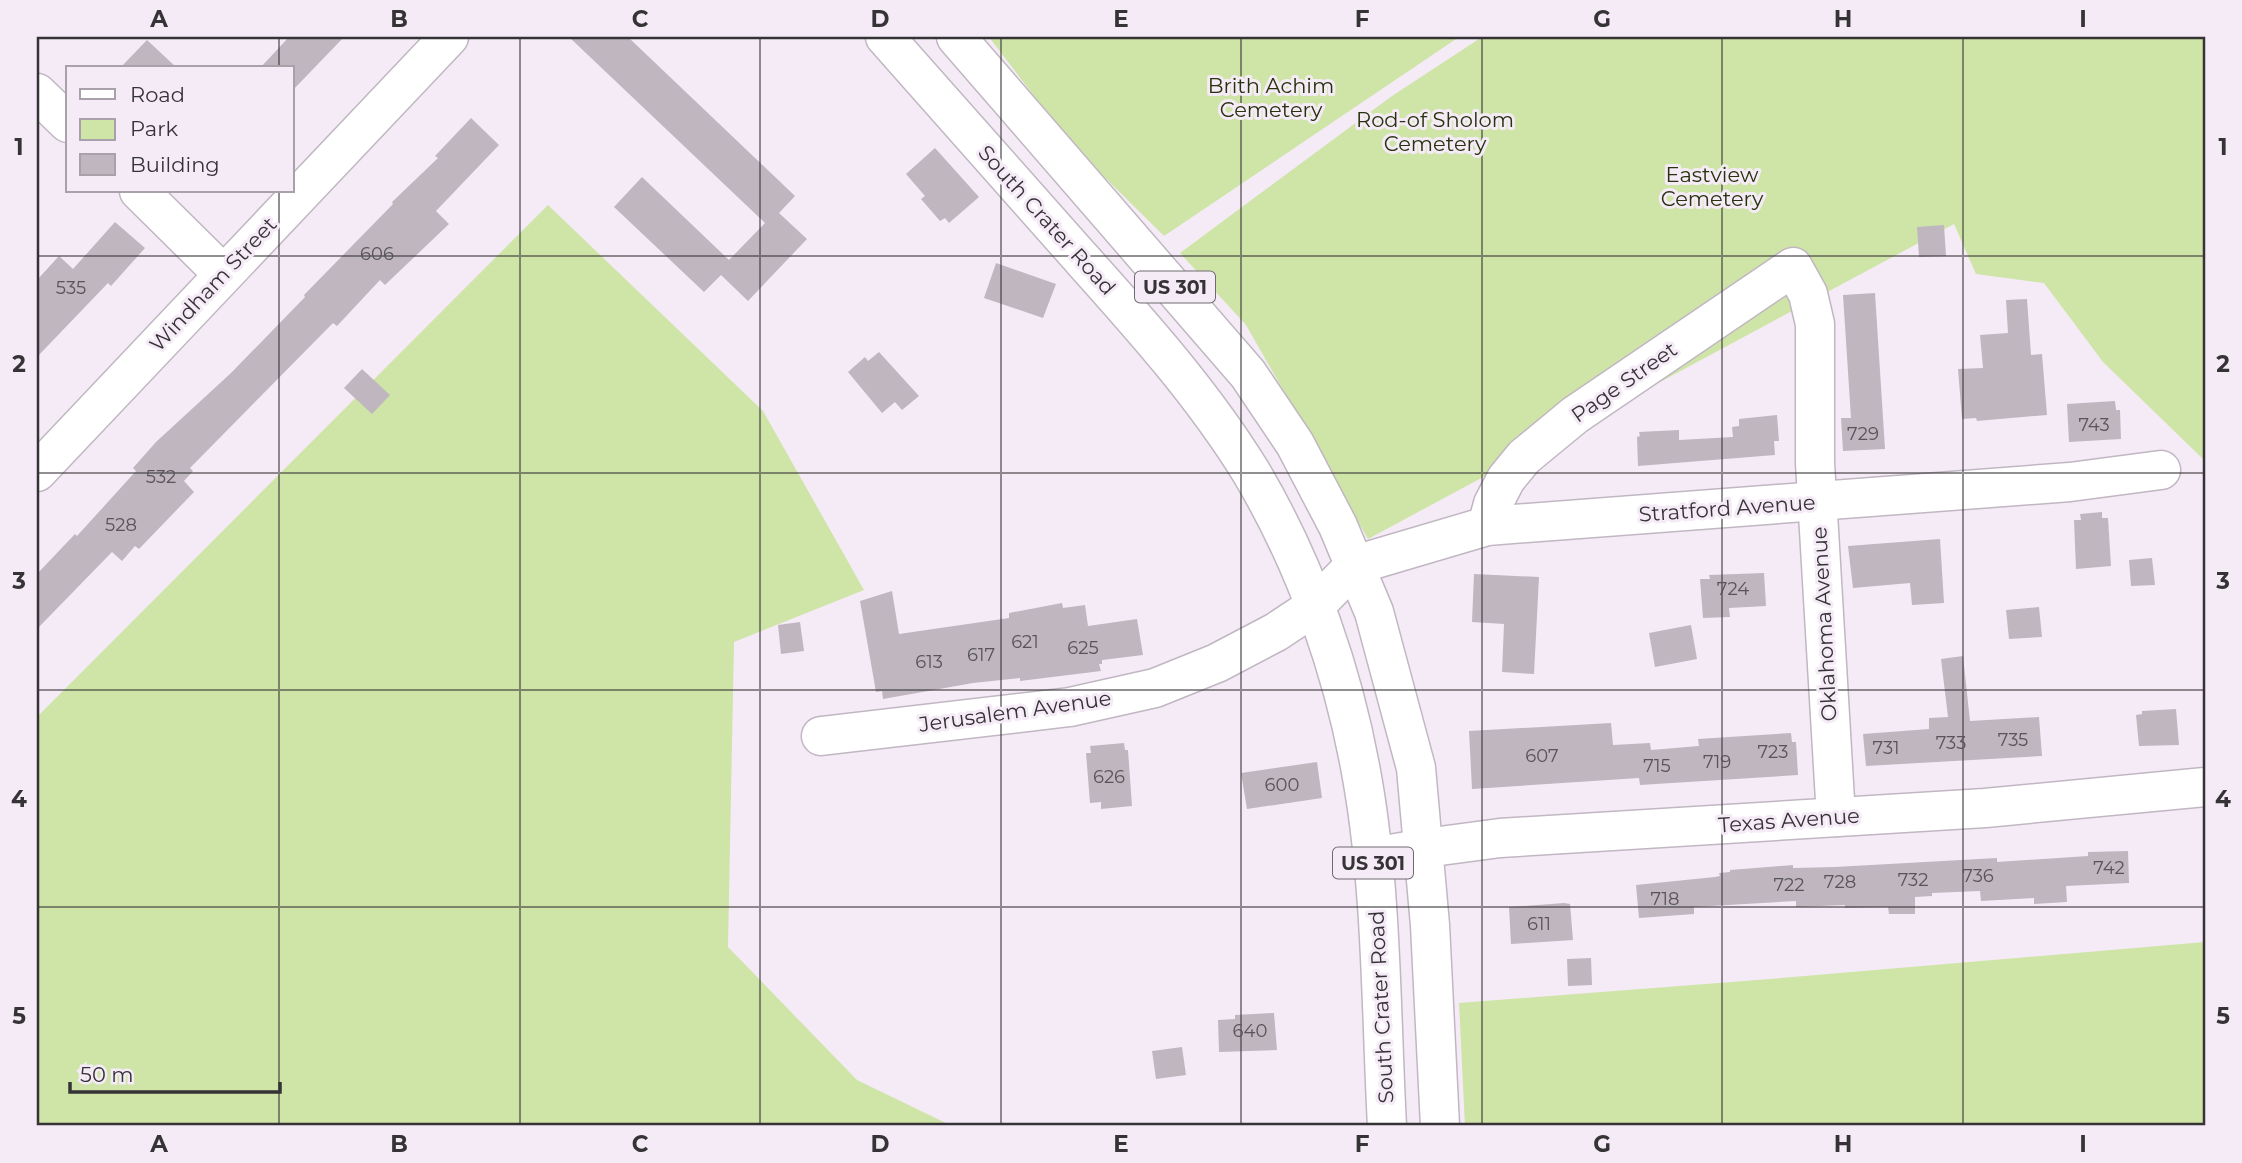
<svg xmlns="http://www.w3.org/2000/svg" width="2242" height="1163" font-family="Montserrat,sans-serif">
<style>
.green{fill:#cfe4a7}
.building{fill:#bfb6c0}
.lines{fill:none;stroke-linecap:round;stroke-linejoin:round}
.minor-casing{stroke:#c0b7c2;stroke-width:41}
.major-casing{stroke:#c0b7c2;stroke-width:41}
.minor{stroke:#fff;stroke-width:38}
.major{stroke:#fff;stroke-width:38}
.grid{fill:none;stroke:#363337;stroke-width:2;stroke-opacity:0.55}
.labels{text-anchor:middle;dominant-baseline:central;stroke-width:6;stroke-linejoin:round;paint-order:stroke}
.number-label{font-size:18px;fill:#585459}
.shield{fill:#f5ebf7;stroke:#6f6a71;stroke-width:2}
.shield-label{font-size:19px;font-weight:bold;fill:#363337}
.park-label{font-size:21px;fill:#28320c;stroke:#f5ebf7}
.street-label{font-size:21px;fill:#363337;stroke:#f5ebf7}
.neatline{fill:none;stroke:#363337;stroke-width:2.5}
.grid-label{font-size:23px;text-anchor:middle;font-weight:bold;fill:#363337}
</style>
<rect width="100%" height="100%" fill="#f5ebf7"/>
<g class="green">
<polygon points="989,37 1459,37 1164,236 1069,142"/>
<polygon points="1482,37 2205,37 2205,461 2103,362 2044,283 1976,274 1954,224 1368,539 1246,325 1180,253 1392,96"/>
<polygon points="548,205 763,411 864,590 734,642 728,947 857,1080 952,1126 37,1126 37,717"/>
<polygon points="2205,942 2205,1126 1465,1126 1459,1003 1770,979"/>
</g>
<g class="building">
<polygon points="289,37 344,37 292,91 292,68 260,68"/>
<polygon points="569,37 628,37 795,196 779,213 807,239 748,301 721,275 704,292 614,207 642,177 729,260 765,223"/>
<polygon points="147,40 177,68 120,68"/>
<polygon points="471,118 499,145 436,211 449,224 385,285 380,280 337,326 333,323 190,468 193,471 184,481 194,492 139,549 135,546 122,561 112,552 37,629 37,574 75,534 77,536 136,471 133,468 156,442 231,373 305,297 304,295 393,204 392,202 438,158 435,156"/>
<polygon points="935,148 979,197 949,223 945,218 940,221 921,199 925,196 906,174"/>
<polygon points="115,222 145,248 111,286 108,283 37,357 37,280 59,256 73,269"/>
<polygon points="1944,225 1946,256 1919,257 1917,227"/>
<polygon points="996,263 1056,284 1043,318 984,298"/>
<polygon points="1875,293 1885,449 1843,451 1841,418 1851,418 1843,295"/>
<polygon points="2027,299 2031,355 2042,354 2047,415 1977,421 1976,418 1962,419 1958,369 1983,368 1980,335 2008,333 2006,300"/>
<polygon points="879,352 919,396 902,410 895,402 882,413 848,372 865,357 868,361"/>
<polygon points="362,369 390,395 372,414 344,388"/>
<polygon points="2115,401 2116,410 2120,410 2121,439 2069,442 2067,404"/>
<polygon points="1777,415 1779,441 1774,441 1775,455 1638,466 1637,437 1640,436 1639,432 1679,430 1679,440 1733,437 1732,427 1739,426 1739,419"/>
<polygon points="2102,512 2102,518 2108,518 2111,566 2076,569 2074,520 2081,520 2080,514"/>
<polygon points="1940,539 1944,603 1912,605 1910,583 1853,588 1848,546"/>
<polygon points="2152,558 2155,585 2131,586 2129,560"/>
<polygon points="1764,573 1766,606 1729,608 1730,617 1703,618 1700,579 1710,579 1709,575"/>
<polygon points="1474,574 1539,577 1534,674 1502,672 1504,624 1472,622"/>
<polygon points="892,591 899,634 1009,618 1009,613 1062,603 1063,608 1085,605 1088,626 1137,619 1143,655 1102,660 1102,664 1099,664 1101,671 1020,681 1020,678 973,683 883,699 882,691 876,692 860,601"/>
<polygon points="2039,607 2042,637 2009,639 2006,610"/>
<polygon points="800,622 804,651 781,654 778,625"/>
<polygon points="1691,625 1697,659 1655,667 1649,633"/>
<polygon points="1963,656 1970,721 2039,717 2042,756 1866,766 1863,734 1929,729 1929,718 1948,717 1941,659"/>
<polygon points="2176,709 2179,745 2139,746 2136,715 2142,714 2142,711"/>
<polygon points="1611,723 1613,745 1650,743 1651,750 1699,746 1698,739 1791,733 1792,742 1796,742 1798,775 1640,785 1639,778 1472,789 1469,731"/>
<polygon points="1124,743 1125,750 1128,750 1132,806 1101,809 1101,802 1090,803 1086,753 1091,753 1090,746"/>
<polygon points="1317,762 1322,798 1247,809 1241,773"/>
<polygon points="2128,851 2129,883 2066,886 2067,902 2034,904 2034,898 1981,901 1980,891 1932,893 1932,896 1915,897 1915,914 1889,914 1888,907 1845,908 1845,905 1796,907 1796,901 1694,907 1694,914 1639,918 1636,885 1715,877 1720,876 1719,873 1730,872 1730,870 1793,865 1793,868 1835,867 1997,858 1997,862 2088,856 2088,852"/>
<polygon points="1564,903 1570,904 1573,940 1511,944 1509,907"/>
<polygon points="1591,958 1592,985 1568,986 1567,959"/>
<polygon points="1274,1013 1277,1050 1219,1052 1218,1020 1235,1019 1235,1015"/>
<polygon points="1182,1047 1186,1075 1156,1079 1152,1051"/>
</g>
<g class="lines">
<g class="minor-casing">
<g id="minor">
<polyline points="37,93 68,123"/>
<polyline points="139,191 223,274"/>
<polyline points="37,472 449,37"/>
<polyline points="1487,526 1493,504 1506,479 1524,457 1575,415 1793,267 1808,294 1815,324 1815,463 1836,817"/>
<polyline points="821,736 1070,707 1155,688 1217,663 1276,632 1315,606 1355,565 1487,526 2070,482 2161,470"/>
<polyline points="1373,857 1425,848 1500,838 1985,808 2205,787"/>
</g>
</g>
<g class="major-casing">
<g id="major">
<path d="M885 37C950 110 1015 183 1080 257 1141 325 1203 394 1251 472 1307 566 1345 676 1363 783 1382 893 1381 1014 1387 1126"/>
<polyline points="956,37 1248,374 1295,444 1338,526 1374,612 1416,768 1430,925 1440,1126"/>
</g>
</g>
<use href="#minor" class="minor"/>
<use href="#major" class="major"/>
</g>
<path class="grid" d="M279 37V68M520 37V1126M760 37V1126M1001 37V1126M1241 37V1126M1482 37V1126M1722 37V1126M1963 37V1126M279 191V1126M37 256H2205M37 473H2205M37 690H2205M37 907H2205"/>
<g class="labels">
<g class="number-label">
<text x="377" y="254">606</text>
<text x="71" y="288">535</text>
<text x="2094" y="425">743</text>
<text x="1863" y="434">729</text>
<text x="161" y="477">532</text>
<text x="121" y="525">528</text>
<text x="1733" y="589">724</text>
<text x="1025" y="642">621</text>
<text x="1083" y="648">625</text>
<text x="981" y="655">617</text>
<text x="929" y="662">613</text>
<text x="2013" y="740">735</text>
<text x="1951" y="743">733</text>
<text x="1886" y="748">731</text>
<text x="1773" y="752">723</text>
<text x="1542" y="756">607</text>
<text x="1717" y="762">719</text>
<text x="1657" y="766">715</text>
<text x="1109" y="777">626</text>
<text x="1282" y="785">600</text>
<text x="2109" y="868">742</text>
<text x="1978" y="876">736</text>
<text x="1913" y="880">732</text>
<text x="1840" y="882">728</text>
<text x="1789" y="885">722</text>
<text x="1665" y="899">718</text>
<text x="1539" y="924">611</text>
<text x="1250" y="1031">640</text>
</g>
<g class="shield">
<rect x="1135" y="271.5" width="80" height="31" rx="5"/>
<rect x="1333" y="847.5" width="80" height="31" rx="5"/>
</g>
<g class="shield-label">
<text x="1175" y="287">US 301</text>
<text x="1373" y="863">US 301</text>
</g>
<g class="park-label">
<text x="1271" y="85">Brith Achim<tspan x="1271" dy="24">Cemetery</tspan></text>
<text x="1435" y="119">Rod-of Sholom<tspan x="1435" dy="24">Cemetery</tspan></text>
<text x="1712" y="174">Eastview<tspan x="1712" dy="24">Cemetery</tspan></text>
</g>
<g class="street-label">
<text transform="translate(1047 220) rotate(48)">South Crater Road</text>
<text transform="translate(213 284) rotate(-47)">Windham Street</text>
<text transform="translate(1624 382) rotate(-35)">Page Street</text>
<text transform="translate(1727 508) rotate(-4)">Stratford Avenue</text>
<text transform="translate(1824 624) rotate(-93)">Oklahoma Avenue</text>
<text transform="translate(1015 711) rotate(-8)">Jerusalem Avenue</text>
<text transform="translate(1789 820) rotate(-4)">Texas Avenue</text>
<text transform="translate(1381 1007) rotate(-93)">South Crater Road</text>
</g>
</g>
<rect width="2242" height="1163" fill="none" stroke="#f5ebf7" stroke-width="77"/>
<rect x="66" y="66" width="228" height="126" fill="#f5ebf7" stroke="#a9a1aa" stroke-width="2"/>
<rect x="80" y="89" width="35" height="10" fill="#ffffff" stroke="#a9a1aa" stroke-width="2"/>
<text x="130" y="102" font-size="21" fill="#363337">Road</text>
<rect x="80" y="119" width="35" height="21" fill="#cfe4a7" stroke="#a9a1aa" stroke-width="2"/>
<text x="130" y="136" font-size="21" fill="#363337">Park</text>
<rect x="80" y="154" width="35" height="21" fill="#bfb6c0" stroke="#a9a1aa" stroke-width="2"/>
<text x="130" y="172" font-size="21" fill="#363337">Building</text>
<path d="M70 1082v10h210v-10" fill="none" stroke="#363337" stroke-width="3.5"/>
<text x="80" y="1082" font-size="21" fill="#363337" stroke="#f5ebf7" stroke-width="5" paint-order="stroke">50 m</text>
<rect x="38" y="38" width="2166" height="1086" class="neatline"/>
<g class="grid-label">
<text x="159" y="27">A</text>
<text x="399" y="27">B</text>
<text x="640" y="27">C</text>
<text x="880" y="27">D</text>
<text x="1121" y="27">E</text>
<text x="1362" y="27">F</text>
<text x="1602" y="27">G</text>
<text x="1843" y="27">H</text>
<text x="2083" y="27">I</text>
<text x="19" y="155">1</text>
<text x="2223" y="155">1</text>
<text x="19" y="372">2</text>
<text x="2223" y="372">2</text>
<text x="19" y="589">3</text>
<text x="2223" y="589">3</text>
<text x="19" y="807">4</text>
<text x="2223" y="807">4</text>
<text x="19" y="1024">5</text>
<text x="2223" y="1024">5</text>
<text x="159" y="1152">A</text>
<text x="399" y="1152">B</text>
<text x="640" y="1152">C</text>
<text x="880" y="1152">D</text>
<text x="1121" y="1152">E</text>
<text x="1362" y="1152">F</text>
<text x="1602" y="1152">G</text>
<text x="1843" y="1152">H</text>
<text x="2083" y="1152">I</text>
</g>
</svg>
